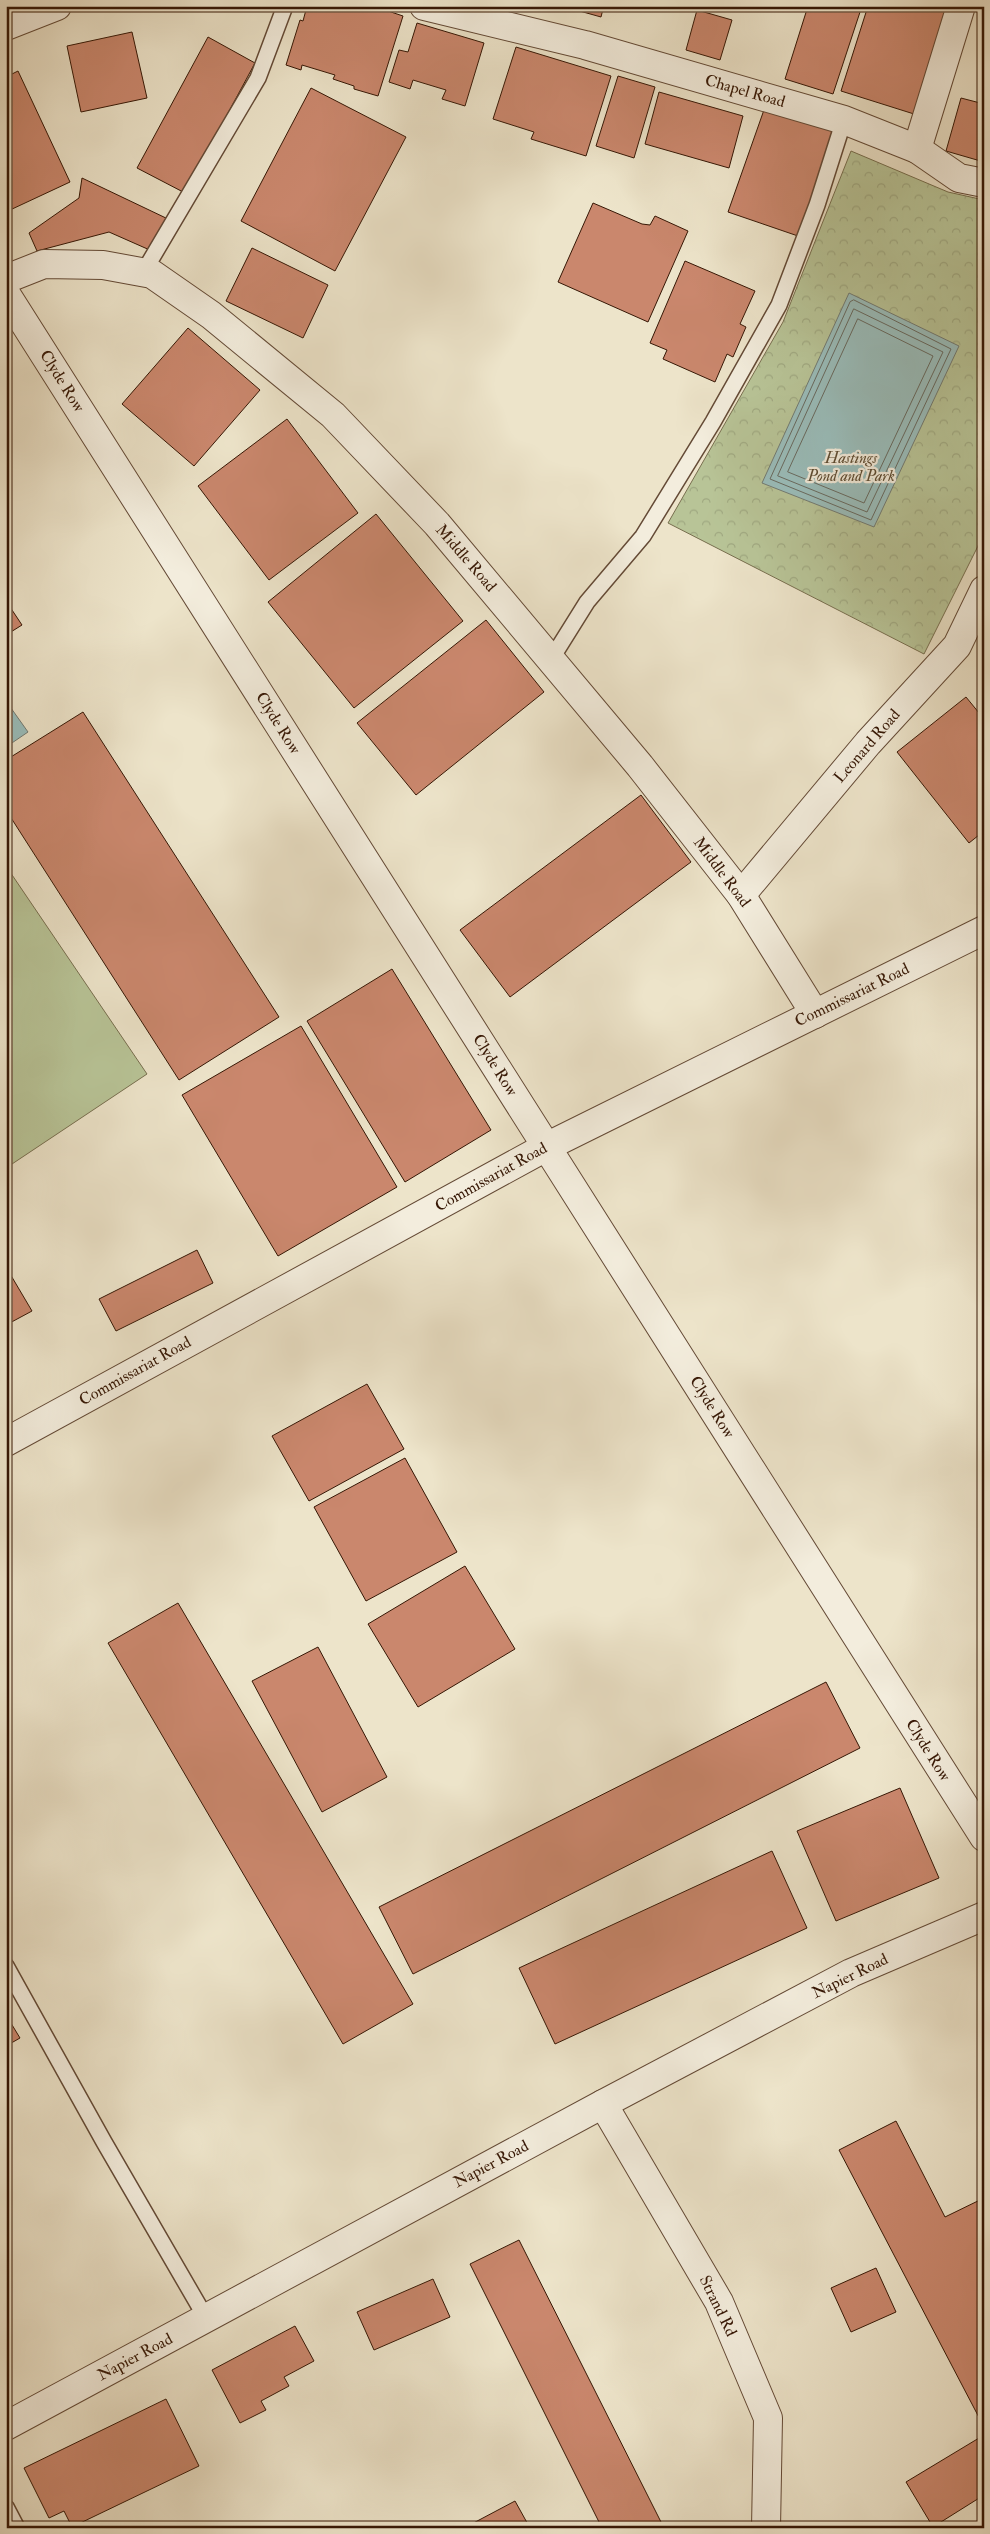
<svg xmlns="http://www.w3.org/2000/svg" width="990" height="2534" font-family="'IM FELL Double Pica',serif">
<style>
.grass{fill:#b8c497;stroke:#776e4e}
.park{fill:url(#park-crowns);stroke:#776e4e}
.water{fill:#9abebc;stroke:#727b73}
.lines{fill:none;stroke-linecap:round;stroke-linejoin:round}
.shore{stroke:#686a60;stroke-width:1}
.building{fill:#ca876d;stroke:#361705}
.service-casing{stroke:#644a36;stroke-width:18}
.minor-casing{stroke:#644a36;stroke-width:30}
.service{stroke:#f3eddd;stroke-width:15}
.minor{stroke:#f3eddd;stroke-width:28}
.labels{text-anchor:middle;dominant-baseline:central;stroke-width:4.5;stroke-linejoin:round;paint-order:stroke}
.street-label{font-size:16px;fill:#361705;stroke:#f3eddd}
.park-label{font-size:16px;font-style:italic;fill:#5d4b31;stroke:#f3eddd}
</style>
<defs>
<pattern id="park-crowns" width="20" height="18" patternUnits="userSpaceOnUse" patternTransform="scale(1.25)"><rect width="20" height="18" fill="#b8c497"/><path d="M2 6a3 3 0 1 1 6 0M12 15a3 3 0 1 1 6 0" fill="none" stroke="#9fa881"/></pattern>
</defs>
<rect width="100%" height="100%" fill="#ede4ca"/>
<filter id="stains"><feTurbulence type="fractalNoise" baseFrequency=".004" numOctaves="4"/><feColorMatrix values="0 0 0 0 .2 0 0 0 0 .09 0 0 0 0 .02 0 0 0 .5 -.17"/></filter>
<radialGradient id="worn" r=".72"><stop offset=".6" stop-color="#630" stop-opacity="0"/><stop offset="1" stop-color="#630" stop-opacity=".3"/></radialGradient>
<polygon class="grass" points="6,866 147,1074 6,1168"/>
<polygon class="park" points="851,151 948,192 984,200 984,534 924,654 668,523 783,322"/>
<g class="water">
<polygon points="849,293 959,346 874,527 762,483"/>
<polygon points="6,701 28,732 6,747"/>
</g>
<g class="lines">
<g class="shore">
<polygon points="854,300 951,349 871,520 770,479 850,302"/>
<polygon points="854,309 943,352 867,512 778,476"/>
<polygon points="858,319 933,356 864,503 788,472"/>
</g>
</g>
<g class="building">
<polygon points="307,6 373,6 403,16 378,96 354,89 354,86 333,79 335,75 302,65 301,70 286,65 300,20 303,21"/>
<polygon points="577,6 613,6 611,11 603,9 601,17 576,10"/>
<polygon points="808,6 862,6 833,94 785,79"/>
<polygon points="868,6 958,6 914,114 841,91"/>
<polygon points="697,10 732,20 720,60 686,50"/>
<polygon points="417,23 484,43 465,106 442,99 446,90 413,80 410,89 389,82 399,50 408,52"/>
<polygon points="132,32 147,98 81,112 67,46"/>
<polygon points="208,37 255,63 185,193 137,168"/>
<polygon points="516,47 611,76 586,156 531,139 534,132 493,119"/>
<polygon points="18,71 70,182 10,210 6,202 6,77"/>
<polygon points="618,76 655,87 634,158 596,146"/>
<polygon points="311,88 406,137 335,271 241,221"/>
<polygon points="659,92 743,116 729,168 645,144"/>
<polygon points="961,98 984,104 984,162 946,151"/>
<polygon points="765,107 835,132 798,236 728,212"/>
<polygon points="82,178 168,219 152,251 109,232 37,251 29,233 79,198"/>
<polygon points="593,203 642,224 650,225 655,216 688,231 648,322 558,282"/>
<polygon points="252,248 328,285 303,338 226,301"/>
<polygon points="685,261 755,291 740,324 746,327 733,357 727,354 715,382 663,359 667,350 650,343"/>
<polygon points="188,328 260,390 194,466 122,404"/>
<polygon points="287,419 358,513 269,580 198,486"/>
<polygon points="376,514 463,621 354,708 268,602"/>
<polygon points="6,601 22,625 6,635"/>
<polygon points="486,620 544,692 416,795 357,723"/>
<polygon points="966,697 984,719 984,831 969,843 897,752"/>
<polygon points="83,712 279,1017 179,1080 6,810 6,760"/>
<polygon points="641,795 691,862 510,997 460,930"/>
<polygon points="392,969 491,1130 405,1182 307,1021"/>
<polygon points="301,1026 397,1187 278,1256 182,1095"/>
<polygon points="197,1250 213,1283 116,1331 99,1299"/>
<polygon points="6,1267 32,1311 6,1325"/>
<polygon points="367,1384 404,1449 309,1501 272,1436"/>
<polygon points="405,1458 457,1552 366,1601 314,1507"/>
<polygon points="465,1566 515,1649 418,1707 368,1624"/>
<polygon points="178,1603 413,2004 343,2044 108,1643"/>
<polygon points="318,1647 387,1777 322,1812 252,1681"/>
<polygon points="826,1682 860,1748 413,1974 379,1907"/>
<polygon points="900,1788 939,1878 836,1921 797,1831"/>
<polygon points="772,1851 807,1928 555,2044 519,1968"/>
<polygon points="6,2015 20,2038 6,2046"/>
<polygon points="896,2121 945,2217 984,2198 984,2427 839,2150"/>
<polygon points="519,2240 661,2522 649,2528 602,2528 470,2264"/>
<polygon points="876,2268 896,2312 851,2332 831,2288"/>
<polygon points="433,2279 450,2317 374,2350 357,2312"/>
<polygon points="295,2326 314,2361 284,2377 289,2386 261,2401 266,2410 240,2423 212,2370"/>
<polygon points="166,2399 199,2466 72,2527 64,2511 49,2518 24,2468"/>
<polygon points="984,2435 984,2495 933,2527 906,2482"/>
<polygon points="515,2501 530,2528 464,2528"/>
</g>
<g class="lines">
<g class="service-casing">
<g id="service">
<polyline points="143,273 258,78 285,6"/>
<polyline points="552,658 587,602 643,536 713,422 779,305 817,205 844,120"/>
<polyline points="6,1966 104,2142 206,2318"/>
<polyline points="6,2507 17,2528"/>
</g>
</g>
<g class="minor-casing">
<g id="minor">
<polyline points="424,6 585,45 844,120 917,149 961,6"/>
<polyline points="6,26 57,6"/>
<polyline points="917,149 959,178 984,183"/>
<polyline points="6,279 44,264 103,265 152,274 211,315 333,415 437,524 640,766 741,895 815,1014"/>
<polyline points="6,294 984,1837"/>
<polyline points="741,895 868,743 957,646 984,590"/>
<polyline points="6,1442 546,1147 984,930"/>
<polyline points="603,2104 719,2302 768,2418 766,2528"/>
<polyline points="6,2426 603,2104 851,1973 984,1916"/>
</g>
</g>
<use href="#service" class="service"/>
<use href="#minor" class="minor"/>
</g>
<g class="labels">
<g class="street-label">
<text transform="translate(745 91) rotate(16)">Chapel Road</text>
<text transform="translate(62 381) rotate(58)">Clyde Row</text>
<text transform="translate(466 558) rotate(49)">Middle Road</text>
<text transform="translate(278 723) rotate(58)">Clyde Row</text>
<text transform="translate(867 746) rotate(-49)">Leonard Road</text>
<text transform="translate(722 872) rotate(53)">Middle Road</text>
<text transform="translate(852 995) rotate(-26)">Commissariat Road</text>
<text transform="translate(495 1065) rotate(58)">Clyde Row</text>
<text transform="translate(491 1177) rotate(-29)">Commissariat Road</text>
<text transform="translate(135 1371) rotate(-29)">Commissariat Road</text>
<text transform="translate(712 1407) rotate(58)">Clyde Row</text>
<text transform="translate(928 1750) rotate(58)">Clyde Row</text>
<text transform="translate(850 1976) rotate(-26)">Napier Road</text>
<text transform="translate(491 2164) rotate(-28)">Napier Road</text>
<text transform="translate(718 2306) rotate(64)">Strand Rd</text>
<text transform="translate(135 2357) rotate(-28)">Napier Road</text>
</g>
<g class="park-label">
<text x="851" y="458">Hastings<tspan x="851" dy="18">Pond and Park</tspan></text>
</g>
</g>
<rect width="990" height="2534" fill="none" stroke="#ede4ca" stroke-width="25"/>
<rect x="8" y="8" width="975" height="2519" fill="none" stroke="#361705" stroke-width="2.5"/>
<rect x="12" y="12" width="965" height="2509" fill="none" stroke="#361705"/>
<rect width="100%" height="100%" filter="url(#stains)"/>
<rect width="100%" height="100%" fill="url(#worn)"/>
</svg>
